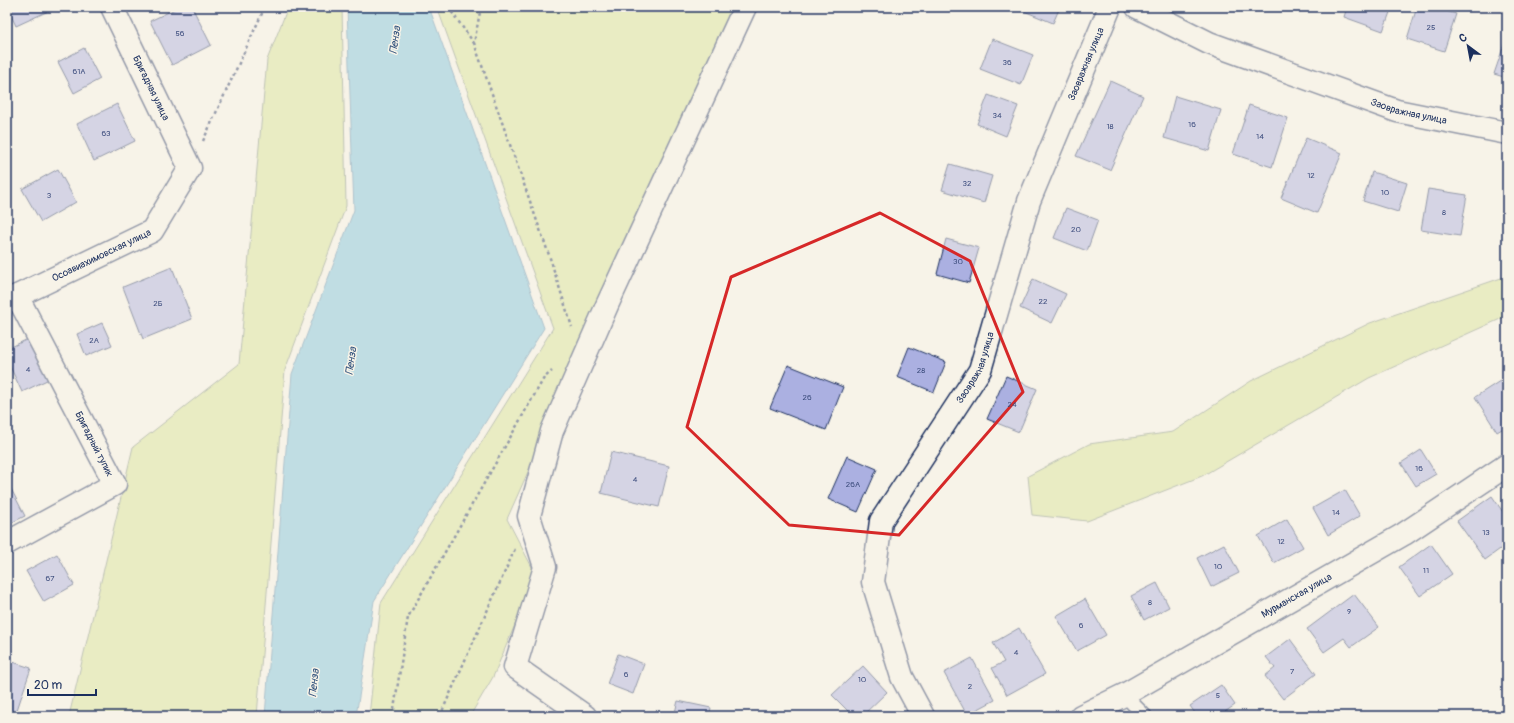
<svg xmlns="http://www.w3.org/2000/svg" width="1514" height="723" font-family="Pangolin,sans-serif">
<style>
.green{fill:#d7e497;stroke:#798a7a}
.water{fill:#7dc4de;stroke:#5688ab}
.building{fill:#abb0e1;stroke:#1b2f5e}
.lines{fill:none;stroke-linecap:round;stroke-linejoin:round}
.lane-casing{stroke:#1b2f5e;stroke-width:16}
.street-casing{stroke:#1b2f5e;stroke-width:25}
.secondary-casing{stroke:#1b2f5e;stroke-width:25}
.path{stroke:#1b2f5e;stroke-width:2.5;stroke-dasharray:3 3;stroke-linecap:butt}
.lane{stroke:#f7f3e8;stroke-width:13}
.street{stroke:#f7f3e8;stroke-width:22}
.secondary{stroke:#f7f3e8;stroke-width:22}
.marked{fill:none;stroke:#d62828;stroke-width:3;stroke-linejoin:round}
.labels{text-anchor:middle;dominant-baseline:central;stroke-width:3;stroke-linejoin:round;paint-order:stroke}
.number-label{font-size:8px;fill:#3f4f7f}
.street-label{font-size:10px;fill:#1b2f5e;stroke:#f7f3e8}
.water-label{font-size:11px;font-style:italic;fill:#34547e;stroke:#f7f3e8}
</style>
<rect width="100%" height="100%" fill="#f7f3e8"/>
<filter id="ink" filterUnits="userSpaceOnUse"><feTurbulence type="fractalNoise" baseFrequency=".025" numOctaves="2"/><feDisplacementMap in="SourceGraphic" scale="8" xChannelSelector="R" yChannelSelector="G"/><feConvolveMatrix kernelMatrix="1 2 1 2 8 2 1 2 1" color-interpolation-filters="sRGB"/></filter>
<g filter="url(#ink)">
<g class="green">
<polygon points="288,7 342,7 346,206 285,370 257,716 69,716 133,447 239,364 267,60"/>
<polygon points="437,7 735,7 507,519 536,575 493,677 470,716 369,716 381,603 553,328"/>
<polygon points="1507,276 1507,316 1369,378 1202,476 1087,521 1032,515 1028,476 1089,444 1173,432 1251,381 1370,323"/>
</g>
<polygon class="water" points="347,7 429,7 544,328 374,601 356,716 265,716 292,374 354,210"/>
<g class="building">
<polygon points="7,7 57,7 16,26"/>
<polygon points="179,7 192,7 211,45 172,65 150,21"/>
<polygon points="1026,7 1060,7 1053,23 1024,11"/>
<polygon points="1347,7 1392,7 1383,31 1344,17"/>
<polygon points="1417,7 1432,7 1456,14 1444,51 1407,39"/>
<polygon points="1507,36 1507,78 1494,74"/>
<polygon points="992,39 1033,55 1021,85 980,69"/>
<polygon points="84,48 100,79 74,93 58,62"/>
<polygon points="1110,81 1143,96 1110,170 1076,156"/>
<polygon points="988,95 1018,106 1006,136 977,124"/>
<polygon points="1175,96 1221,110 1209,151 1164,138"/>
<polygon points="117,104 135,141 94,161 77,124"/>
<polygon points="1249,105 1288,118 1272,167 1233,154"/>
<polygon points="1306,138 1342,153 1317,213 1281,198"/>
<polygon points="950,164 992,176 984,203 942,190"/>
<polygon points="58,169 76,202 41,222 22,189"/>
<polygon points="1372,172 1407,183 1398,212 1363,201"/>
<polygon points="1428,189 1467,195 1460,236 1421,230"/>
<polygon points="1066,208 1098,220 1087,251 1054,238"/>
<polygon points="946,239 979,248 969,283 937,274"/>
<polygon points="172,267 192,319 143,339 123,287"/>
<polygon points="1033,279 1066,294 1052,323 1020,308"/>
<polygon points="102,323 112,345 86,356 77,334"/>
<polygon points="30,338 49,379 22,392 7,360 7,349"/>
<polygon points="909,347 946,362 934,392 897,377"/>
<polygon points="788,365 843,387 826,430 770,408"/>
<polygon points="1006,376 1037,389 1019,432 987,419"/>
<polygon points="1503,379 1507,386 1507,426 1497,432 1475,397"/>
<polygon points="1421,450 1436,474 1416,486 1401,463"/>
<polygon points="611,452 669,466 659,507 601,493"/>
<polygon points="847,456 877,469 858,512 828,499"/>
<polygon points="7,481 25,516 7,525"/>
<polygon points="1345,490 1360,516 1328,535 1313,508"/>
<polygon points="1492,496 1507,518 1507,544 1485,560 1457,521"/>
<polygon points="1287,519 1303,547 1274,563 1258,536"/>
<polygon points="1224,544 1239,573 1211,587 1197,558"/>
<polygon points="1431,544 1452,574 1420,596 1399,567"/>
<polygon points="57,554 74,585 44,602 26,571"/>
<polygon points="1157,583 1169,607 1144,620 1131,596"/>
<polygon points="1354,594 1379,627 1351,647 1344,638 1324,652 1307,629"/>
<polygon points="1085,599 1106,635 1077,651 1056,616"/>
<polygon points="1019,628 1045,674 1007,695 992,668 1004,662 993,643"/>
<polygon points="1290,639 1316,674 1283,699 1265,676 1275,668 1266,657"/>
<polygon points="618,654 644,664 633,694 607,684"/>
<polygon points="972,658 995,700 967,715 944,673"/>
<polygon points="7,660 31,668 15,716 7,714"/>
<polygon points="863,666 887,692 862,716 853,716 832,695"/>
<polygon points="1221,685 1235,705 1219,716 1197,716 1190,706"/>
<polygon points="678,701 711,708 709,716 674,716"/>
</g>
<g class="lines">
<g class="lane-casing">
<polyline id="lane" points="1124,695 1145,716"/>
</g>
<g class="street-casing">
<g id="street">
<path id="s1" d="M7 301 152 231 190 168 112 7"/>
<polyline points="7,543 115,484 17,296"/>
<polyline points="585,716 515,667 545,567 529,516 552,431 608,303 745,7"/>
<path id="s2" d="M923 716 902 677 873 582 881 521 980 370 1029 201 1110 7"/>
<path id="s3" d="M1081 716 1124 695 1404 534 1507 465"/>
</g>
</g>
<g class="secondary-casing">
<g id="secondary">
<path id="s4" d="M1137 7 1209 43 1397 111 1507 133"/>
</g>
</g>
<g class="path">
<polyline points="448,7 474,43"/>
<polyline points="481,7 474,43 549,255 572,327"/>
<polyline points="203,141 265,7"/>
<polyline points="393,716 408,617 544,378 552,371"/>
<polyline points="440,716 515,549"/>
</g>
<use href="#lane" class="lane"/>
<use href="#street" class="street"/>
<use href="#secondary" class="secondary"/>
</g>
</g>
<path d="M0 0H1514V723H0ZM880 213 970 261 1023 392 899 535 789 525 687 427 731 277Z" fill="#f7f3e8" fill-opacity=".55" fill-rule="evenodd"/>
<path class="marked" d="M880 213 970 261 1023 392 899 535 789 525 687 427 731 277Z"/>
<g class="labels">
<g class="number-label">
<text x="1431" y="27">25</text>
<text x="180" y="33">56</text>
<text x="1007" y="62">36</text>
<text x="79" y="71">61А</text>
<text x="997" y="115">34</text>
<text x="1192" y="124">16</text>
<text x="1110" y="126">18</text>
<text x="106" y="133">63</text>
<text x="1260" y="136">14</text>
<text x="1311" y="175">12</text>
<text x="967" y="183">32</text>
<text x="1385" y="192">10</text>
<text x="49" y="195">3</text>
<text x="1444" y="212">8</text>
<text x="1076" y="229">20</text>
<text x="958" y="261">30</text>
<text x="1043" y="301">22</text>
<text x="158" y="303">2Б</text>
<text x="94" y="340">2А</text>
<text x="28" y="369">4</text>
<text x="921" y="370">28</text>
<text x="807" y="397">26</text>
<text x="1012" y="404">24</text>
<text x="1419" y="468">16</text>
<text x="635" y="479">4</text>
<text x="853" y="484">26А</text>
<text x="1336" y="512">14</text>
<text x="1486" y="532">13</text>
<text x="1281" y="541">12</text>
<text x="1218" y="566">10</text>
<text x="1426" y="570">11</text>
<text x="50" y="578">67</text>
<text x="1150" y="602">8</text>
<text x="1349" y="611">9</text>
<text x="1081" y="625">6</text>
<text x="1016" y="652">4</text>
<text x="1292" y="671">7</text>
<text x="626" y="674">6</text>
<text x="862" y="679">10</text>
<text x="970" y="686">2</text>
<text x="1218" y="695">5</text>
</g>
<g class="street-label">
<text stroke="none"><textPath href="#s2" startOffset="710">Заовражная улица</textPath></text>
<text transform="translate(151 88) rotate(64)">Бригадная улица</text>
<text stroke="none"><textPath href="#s4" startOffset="292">Заовражная улица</textPath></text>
<text stroke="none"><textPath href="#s1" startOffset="105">Осоавиахимовская улица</textPath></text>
<text stroke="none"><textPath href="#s2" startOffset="386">Заовражная улица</textPath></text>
<text transform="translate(94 444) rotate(63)">Бригадный тупик</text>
<text stroke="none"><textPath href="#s3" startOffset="247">Мурманская улица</textPath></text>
</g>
<g class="water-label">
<text transform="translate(395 40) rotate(-82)">Пенза</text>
<text transform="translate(351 361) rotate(-82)">Пенза</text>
<text transform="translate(314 683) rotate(-84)">Пенза</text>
</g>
</g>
<rect width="1514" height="723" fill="none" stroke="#f7f3e8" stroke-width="24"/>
<rect x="12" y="12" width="1490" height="699" fill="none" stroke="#1b2f5e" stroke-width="1.5" filter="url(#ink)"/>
<g transform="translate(1468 46) rotate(328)" stroke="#f7f3e8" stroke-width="3" paint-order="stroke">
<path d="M0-3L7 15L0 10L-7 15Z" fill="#1b2f5e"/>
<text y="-6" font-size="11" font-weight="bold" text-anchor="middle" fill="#1b2f5e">С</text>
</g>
<path d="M28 689v6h68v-6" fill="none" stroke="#1b2f5e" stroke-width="2"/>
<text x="34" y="689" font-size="12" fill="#1b2f5e" stroke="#f7f3e8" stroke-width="3" paint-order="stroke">20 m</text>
</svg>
